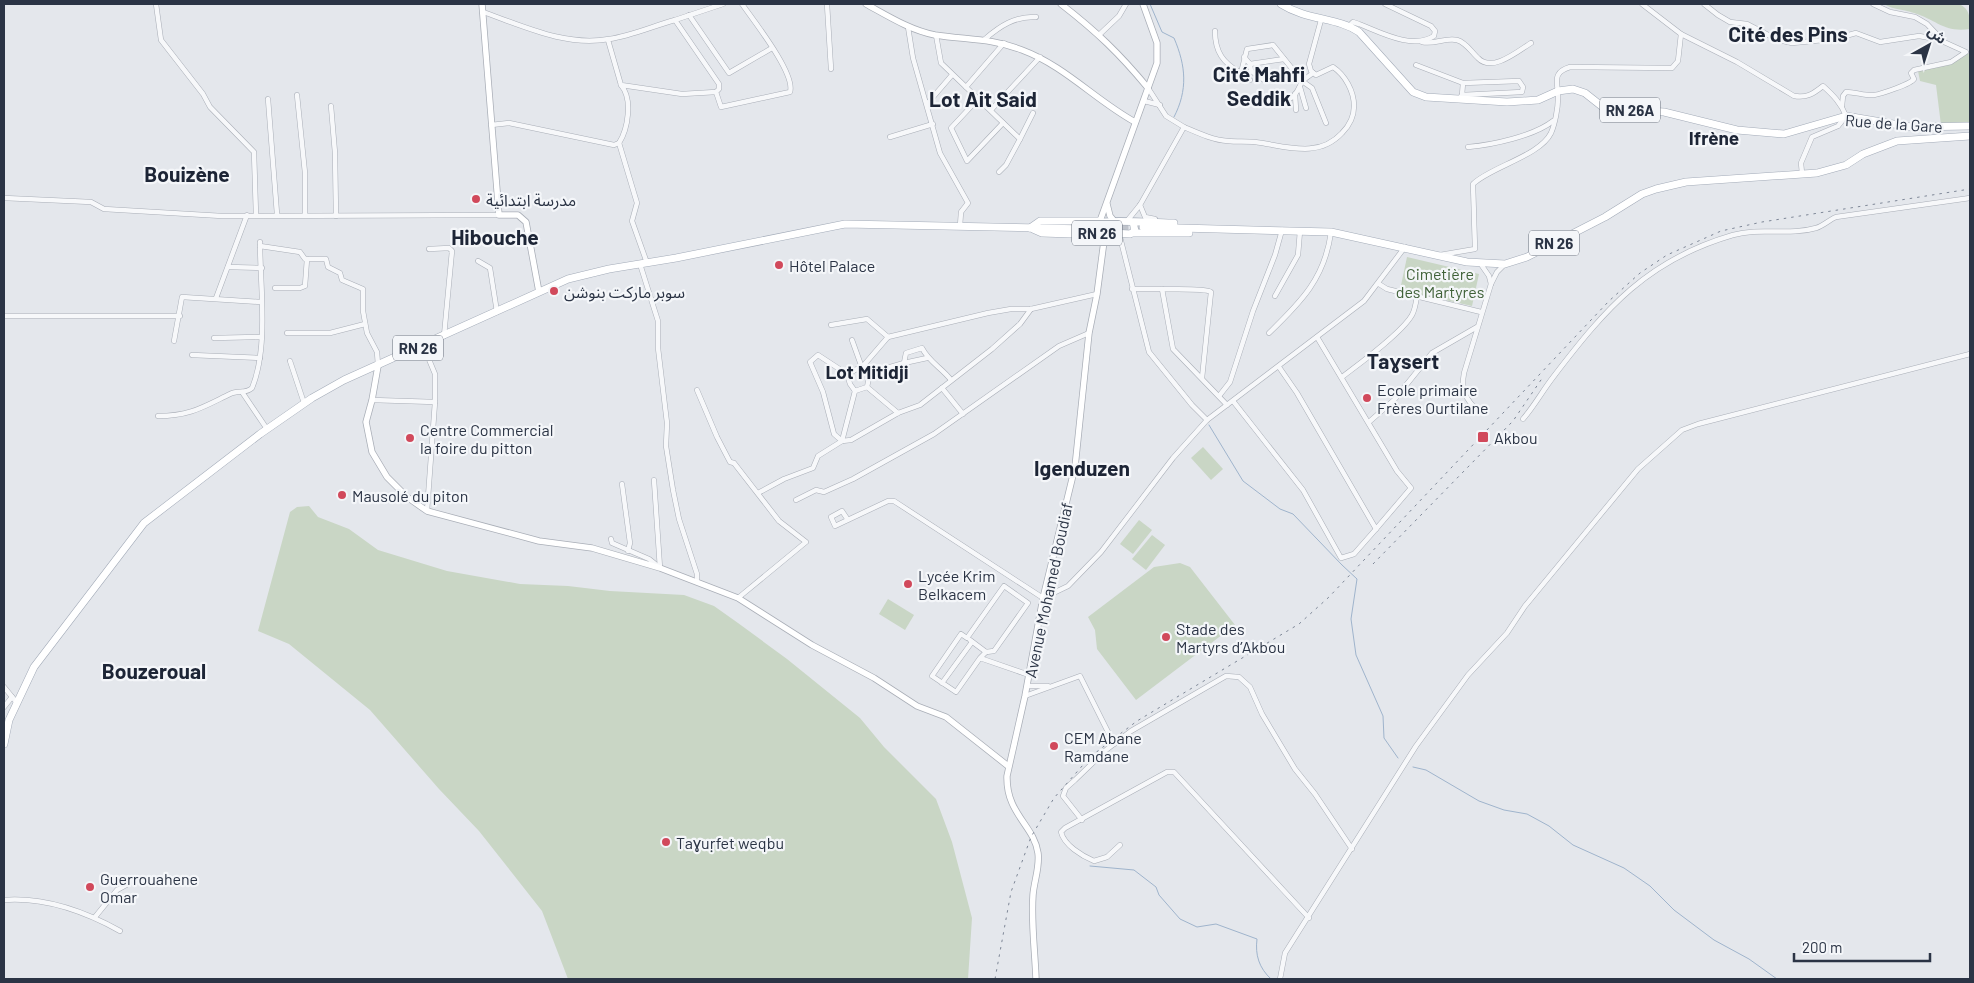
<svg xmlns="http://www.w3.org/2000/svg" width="1974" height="983" font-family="Barlow,'Noto Sans Arabic',sans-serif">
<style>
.green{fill:#c9d6c5}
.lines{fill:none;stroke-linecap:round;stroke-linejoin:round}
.stream{stroke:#9fb4cc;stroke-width:1}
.primary-tunnel{stroke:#bfc3cb;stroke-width:7;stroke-dasharray:7 3.5;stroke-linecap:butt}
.street-casing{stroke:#a9aeb7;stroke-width:5.5}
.secondary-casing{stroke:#a9aeb7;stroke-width:7}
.primary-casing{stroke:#a3abb8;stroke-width:8}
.street{stroke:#f7f8fa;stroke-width:4.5}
.secondary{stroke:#fff;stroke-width:5.5}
.primary{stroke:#fff;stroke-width:7}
.rail{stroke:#7d8696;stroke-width:1;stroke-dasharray:2.5 5;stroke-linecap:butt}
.poi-dot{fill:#d1495b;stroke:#f4f6f9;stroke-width:2}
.labels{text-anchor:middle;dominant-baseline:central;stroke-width:4.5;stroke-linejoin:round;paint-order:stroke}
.shield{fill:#f4f6f9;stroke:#676e7b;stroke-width:1}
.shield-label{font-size:15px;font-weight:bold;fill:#2b3445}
.street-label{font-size:16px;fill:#2b3445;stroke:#f4f6f9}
.poi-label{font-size:16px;fill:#2b3445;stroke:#f4f6f9;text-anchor:start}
.park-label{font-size:16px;fill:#3f6138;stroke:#f4f6f9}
.quarter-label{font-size:19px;font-weight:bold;fill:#1d2536;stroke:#f4f6f9}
.district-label{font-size:21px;font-weight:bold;fill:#1d2536;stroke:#f4f6f9}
</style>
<rect width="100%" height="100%" fill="#e4e7ec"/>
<g class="green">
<path d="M1884 4H1959C1970 9 1970 17 1970 29 1944 33 1937 20 1914 13 1903 9 1894 10 1884 4Z"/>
<polygon points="1967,53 1970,54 1970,122 1941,125 1936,85 1920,81 1918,71 1936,67"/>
<polygon points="1407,257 1479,274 1472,306 1400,290"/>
<polygon points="1203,447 1223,469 1211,480 1191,458"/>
<polygon points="309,506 318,517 349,529 378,550 447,571 520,584 568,586 610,591 684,595 714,606 738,623 787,659 860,718 884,747 936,799 952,842 972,918 968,979 568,979 542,911 479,831 439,789 370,710 289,644 258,631 290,512 297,507"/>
<polygon points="1139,520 1152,530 1133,554 1120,544"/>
<polygon points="1152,535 1165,545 1146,570 1132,559"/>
<polygon points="1180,563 1190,567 1235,625 1136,700 1097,649 1095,630 1088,617 1154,567"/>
<polygon points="888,599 914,615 905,630 879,614"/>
</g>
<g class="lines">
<g class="stream">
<path d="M1150 4 1162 32 1174 38C1186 66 1188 90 1174 117"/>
<polyline points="1209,425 1243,481 1280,509 1293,514 1342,565 1357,579 1351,619 1356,655 1383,716 1384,738 1398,758"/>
<polyline points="1413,767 1426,770 1479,801 1504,810 1527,814 1549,826 1573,845 1624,868 1650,886 1674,910 1714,940 1749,959 1777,979"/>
<path d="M1090 866 1134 870 1156 887 1159 895 1180 919 1197 927 1216 924 1257 939C1255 955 1259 968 1271 979"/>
</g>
<polyline class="primary-tunnel" points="1090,229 1143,227"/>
<g class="street-casing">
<g id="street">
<polyline points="156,4 161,40 203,94 210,107 254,152 256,215"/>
<path d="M723 4 675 20 719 84V89L716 92 721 107 790 92C796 74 753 20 742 4"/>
<polyline points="827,4 831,69"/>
<path d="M1642 4 1681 34 1737 62 1794 96C1807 98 1813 94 1823 86 1833 95 1841 103 1846 116L1838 126 1812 137 1801 163 1802 173"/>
<polyline points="1704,4 1718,15 1730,22 1747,24 1778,40 1792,43 1834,39 1856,33 1880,42 1919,36 1936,39 1940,37"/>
<path d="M483 12C523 26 566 47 609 39 631 36 653 26 675 20"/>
<polyline points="689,15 729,73 772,48"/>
<path d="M1349 26 1353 22 1359 24C1380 32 1412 50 1434 36L1435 31 1431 26 1385 4"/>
<polyline points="908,27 913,58 940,153 968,203 961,212 960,226"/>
<path d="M1215 31C1215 52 1223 63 1241 73L1247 49 1273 45 1302 81 1313 73"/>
<polyline points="1100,34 1119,16 1126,4"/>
<polyline points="936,35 941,63 1020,139 1006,165 999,172"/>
<path d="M985 39C1000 26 1015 16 1036 17"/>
<polyline points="608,40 621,85 682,94 716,92"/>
<path d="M1422 42C1434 45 1446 37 1457 40 1467 43 1471 52 1478 58 1492 73 1518 51 1531 43"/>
<polyline points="1244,57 1250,64 1284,59"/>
<polyline points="1250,64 1251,71 1264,80 1297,74"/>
<polyline points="1416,65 1463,83 1462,95"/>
<polyline points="1241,73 1250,80"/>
<path d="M621 85C633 99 628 129 619 143L637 203 632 221 647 263"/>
<polyline points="966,87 1004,43"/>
<polyline points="1300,87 1306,108"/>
<polyline points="1148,88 1166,116 1184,127"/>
<polyline points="1295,94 1296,110"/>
<polyline points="297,95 305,173 305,215"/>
<polyline points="268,99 277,214"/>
<polyline points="978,99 951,128 967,161 1003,123"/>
<polyline points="1459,99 1462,95 1522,92 1523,87 1519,81 1463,83"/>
<path d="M1275 100C1291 104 1297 94 1302 81L1312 88 1326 123"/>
<polyline points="1144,101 1160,105"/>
<polyline points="927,104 952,75"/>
<polyline points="331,106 335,153 336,216"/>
<path d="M1842 106 1843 96 1846 92C1856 92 1865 96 1874 95 1881 94 1911 84 1914 79L1911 73 1914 70 1951 62 1966 52 1944 42 1927 24 1915 17 1890 12 1873 4"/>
<polyline points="991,110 1040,57"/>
<polyline points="491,125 509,123 614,145 619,143"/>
<polyline points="890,137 933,124"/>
<polyline points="1020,139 1033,113"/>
<path d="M1468 147C1492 145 1534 136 1553 121"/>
<polyline points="4,198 91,202 104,209 222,216 499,215"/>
<polyline points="1140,205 1145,217 1155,219"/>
<path d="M1127 221 1140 205 1184 127C1198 133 1213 140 1228 141 1237 142 1246 141 1255 142 1286 146 1318 159 1342 133 1349 126 1354 116 1354 106 1354 91 1345 75 1333 67L1316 75 1311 71 1309 64 1321 20"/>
<polyline points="1119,233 1149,352 1192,405 1207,420"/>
<polyline points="260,246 300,252 305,259 326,259 328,267 340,273 342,280 363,289 363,311 367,333 377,352 378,365"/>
<polyline points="429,249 449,248 452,251 444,336"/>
<path d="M1440 255 1475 249 1473 184C1490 167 1540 156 1551 133 1555 124 1558 108 1558 98 1559 84 1550 73 1570 67L1672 68 1678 61 1681 34"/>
<polyline points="478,261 490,268 497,312"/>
<polyline points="1480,263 1489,276 1491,284"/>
<polyline points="640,264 658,321 658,348 667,423 666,446 673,490 679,519 697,574 697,582"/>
<polyline points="228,267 262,268"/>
<polyline points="1379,284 1387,289 1481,312"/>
<polyline points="275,288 300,288 305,286 307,259"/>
<polyline points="1132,289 1162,289 1173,349 1227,405"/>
<path d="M1162 289C1173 290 1205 288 1211 292L1202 378"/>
<polyline points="1275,296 1298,255 1300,231"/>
<polyline points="216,298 247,215"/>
<polyline points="4,316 180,316"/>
<polyline points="831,325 867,319 888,337"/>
<polyline points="287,333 330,333 365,324"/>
<path d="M1269 333C1301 302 1325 278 1331 232"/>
<polyline points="214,338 261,337"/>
<polyline points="852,340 861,365"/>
<polyline points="174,341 182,297 260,302"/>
<polyline points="423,345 435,374 435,402 427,511"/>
<polyline points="192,355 260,358"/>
<polyline points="290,361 304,403"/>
<polyline points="904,363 927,358"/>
<polyline points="863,366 888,337 988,313 1011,309 1031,309 1097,294"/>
<polyline points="1279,367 1297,393 1376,529 1411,488 1397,471 1317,337"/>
<path d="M870 373 904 363 906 353 922 348C929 362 942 368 951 380"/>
<polyline points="847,374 850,384 855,391 867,387 870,373 863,366 847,374 818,355 810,362 823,392 834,434 842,441 851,440 898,413 920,405 992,349 1020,324 1031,309"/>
<path d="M1342 377C1359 364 1402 333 1412 315 1415 310 1416 302 1417 296"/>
<polyline points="867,387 898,413"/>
<polyline points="942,388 963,414"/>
<polyline points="697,390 717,437 730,462 734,463 779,521 806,542 738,598"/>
<polyline points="242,392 267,429"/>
<polyline points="1219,396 1230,382 1253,311 1275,255 1282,230"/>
<polyline points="372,400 435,402"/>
<polyline points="1233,401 1303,490 1341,558 1354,554 1376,529"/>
<path d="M1478 411C1465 399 1461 389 1464 373L1491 284 1497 272 1505 264"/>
<path d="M158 416C190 416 203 407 230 394 238 390 246 394 252 388 269 347 260 285 260 242"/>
<path d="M1523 419C1535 405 1543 390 1554 376 1606 308 1647 260 1733 235 1760 227 1789 236 1816 228 1823 226 1829 220 1836 217L1970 198"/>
<polyline points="1369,422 1394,400 1432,353 1477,327"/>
<polyline points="654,480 660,568"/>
<polyline points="622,484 630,543 628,551"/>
<polyline points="758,493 784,479 813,468 818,456 842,441 855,391"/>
<polyline points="796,500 816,490 824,492 853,479 934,434 1059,346 1089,333"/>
<polyline points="848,520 842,511 831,517 835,526 888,501 894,501 1043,598 1068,586 1101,552 1173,458 1207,420 1364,301 1405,247"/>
<polyline points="611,539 612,543 649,559 659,567"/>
<polyline points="970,640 986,652"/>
<polyline points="980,658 986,652 994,651 1028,603 1004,586 967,638 961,634 932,676 956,692 980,658 1029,675"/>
<polyline points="942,683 972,642"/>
<polyline points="1027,686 1048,686"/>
<polyline points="4,687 17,703"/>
<polyline points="1025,696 1080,676 1114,744"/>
<polyline points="4,707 12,697"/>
<polyline points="1082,820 1063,796 1066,788 1075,780 1106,750 1131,731 1219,680 1226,676 1239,677 1250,687 1262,714 1295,769 1315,794 1352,849"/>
<path d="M1120 845 1107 857 1094 861C1082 856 1064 845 1061 832L1065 828 1167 772H1174L1309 918"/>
<path d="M4 900C45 897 84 911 120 931"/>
<polyline points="95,917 117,890 128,884"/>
<polyline points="1280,979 1285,953 1416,746 1468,675 1507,633 1525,606 1638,469 1682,430 1698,424 1970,354"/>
</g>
</g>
<g class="secondary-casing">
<g id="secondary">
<polyline points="482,4 499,215 518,215 526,222 539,292"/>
<path d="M866 4C888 16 910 30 935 35 967 40 991 38 1022 50 1065 66 1095 100 1135 122"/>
<path d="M1061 4C1097 32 1119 53 1148 88"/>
<polyline points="1107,204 1110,216 1115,222"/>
<polyline points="1100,221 1157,63 1157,43 1143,4"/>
<polyline points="378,366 372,400 366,422 372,452 387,477 407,497 427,511 539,541 592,548 660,568 738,598 812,645 874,678 917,706 946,717 1008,766"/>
<path d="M1036 979C1035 951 1031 923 1033 895 1034 881 1040 867 1038 853 1034 825 1006 814 1007 776L1025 696 1043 598 1075 467 1089 333 1097 294 1104 241 1100 235"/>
</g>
</g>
<g class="primary-casing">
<g id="primary">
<path d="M1281 4C1308 21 1337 17 1359 32L1413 92 1426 97 1507 102 1538 100 1558 91 1573 89 1585 93 1604 108 1664 112 1737 130 1784 134 1846 116 1911 127 1970 126"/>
<path d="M1133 222 1135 231 1130 234 1112 233 1102 235 1095 230 1097 223C1103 219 1162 223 1174 223"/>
<polyline points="1143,227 1331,232 1467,262 1505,264 1527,257 1605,217 1642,194 1656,189 1686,182 1817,173 1846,165 1863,154 1897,141 1970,136"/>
<polyline points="1030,228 1040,221 1099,221"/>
<polyline points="1033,229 1042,233 1100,235"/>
<polyline points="1133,233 1189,233"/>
<polyline points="4,744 9,720 34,667 144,523 260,434 312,398 344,380 568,279 609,269 676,258 845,224 1087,229"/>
</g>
</g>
<use href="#street" class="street"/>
<use href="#secondary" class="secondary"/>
<use href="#primary" class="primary"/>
<g class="rail">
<polyline points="1373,564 1513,421 1543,377"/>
<polyline points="995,979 1011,892 1031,837 1054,798 1090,757 1137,721 1299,624 1329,597 1609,301 1640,273 1667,255 1721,231 1762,222 1970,189"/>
</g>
</g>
<g class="poi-dot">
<circle cx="476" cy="199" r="5"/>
<circle cx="779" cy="265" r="5"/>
<circle cx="554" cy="291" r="5"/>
<circle cx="1367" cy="398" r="5"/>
<rect x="1477" y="431" width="12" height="12" rx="2.5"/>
<circle cx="410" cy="438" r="5"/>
<circle cx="342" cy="495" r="5"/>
<circle cx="908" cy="584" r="5"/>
<circle cx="1166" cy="637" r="5"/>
<circle cx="1054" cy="746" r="5"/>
<circle cx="666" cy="842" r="5"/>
<circle cx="90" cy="887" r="5"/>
</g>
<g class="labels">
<g class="shield">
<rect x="1600" y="97.5" width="60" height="25" rx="4"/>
<rect x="1072" y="220.5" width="50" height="25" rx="4"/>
<rect x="1529" y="230.5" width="50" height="25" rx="4"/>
<rect x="393" y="335.5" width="50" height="25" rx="4"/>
</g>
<g class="shield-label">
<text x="1630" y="110">RN 26A</text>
<text x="1097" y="233">RN 26</text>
<text x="1554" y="243">RN 26</text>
<text x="418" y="348">RN 26</text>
</g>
<g class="street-label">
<text transform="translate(1894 123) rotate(4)">Rue de la Gare</text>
<text transform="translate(1048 590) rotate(-78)">Avenue Mohamed Boudiaf</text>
</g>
<g class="poi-label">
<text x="486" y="199">مدرسة ابتدائية</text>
<text x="789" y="265">Hôtel Palace</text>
<text x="564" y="291">سوبر ماركت بنوشن</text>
<text x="1377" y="389">Ecole primaire<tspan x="1377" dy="18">Frères Ourtilane</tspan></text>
<text x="420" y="429">Centre Commercial<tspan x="420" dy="18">la foire du pitton</tspan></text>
<text x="1494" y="437">Akbou</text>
<text x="352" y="495">Mausolé du piton</text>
<text x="918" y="575">Lycée Krim<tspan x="918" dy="18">Belkacem</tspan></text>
<text x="1176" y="628">Stade des<tspan x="1176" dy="18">Martyrs d’Akbou</tspan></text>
<text x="1064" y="737">CEM Abane<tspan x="1064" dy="18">Ramdane</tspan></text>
<text x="676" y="842">Taɣuṛfet weqbu</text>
<text x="100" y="878">Guerrouahene<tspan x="100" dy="18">Omar</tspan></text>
</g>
<g class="park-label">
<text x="1440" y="273">Cimetière<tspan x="1440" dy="18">des Martyres</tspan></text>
</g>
<g class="quarter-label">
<text x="1714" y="137">Ifrène</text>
<text x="867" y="371">Lot Mitidji</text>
</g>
<g class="district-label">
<text x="1788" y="33">Cité des Pins</text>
<text x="1259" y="73">Cité Mahfi<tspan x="1259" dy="24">Seddik</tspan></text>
<text x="983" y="98">Lot Ait Said</text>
<text x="187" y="173">Bouizène</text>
<text x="495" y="236">Hibouche</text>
<text x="1403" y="360">Taɣsert</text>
<text x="1082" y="467">Igenduzen</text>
<text x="154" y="670">Bouzeroual</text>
</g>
</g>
<rect width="1974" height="983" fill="none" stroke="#2b3445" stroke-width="10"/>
<g transform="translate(1929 45) rotate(39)" stroke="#f4f6f9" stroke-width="4" paint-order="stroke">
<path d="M0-4L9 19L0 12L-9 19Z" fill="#2b3445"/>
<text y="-8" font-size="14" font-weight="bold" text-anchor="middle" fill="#2b3445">ش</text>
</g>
<path d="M1794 953v8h136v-8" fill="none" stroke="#2b3445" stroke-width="2.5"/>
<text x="1802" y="953" font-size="15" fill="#2b3445" stroke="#f4f6f9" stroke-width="4" paint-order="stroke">200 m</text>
</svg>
